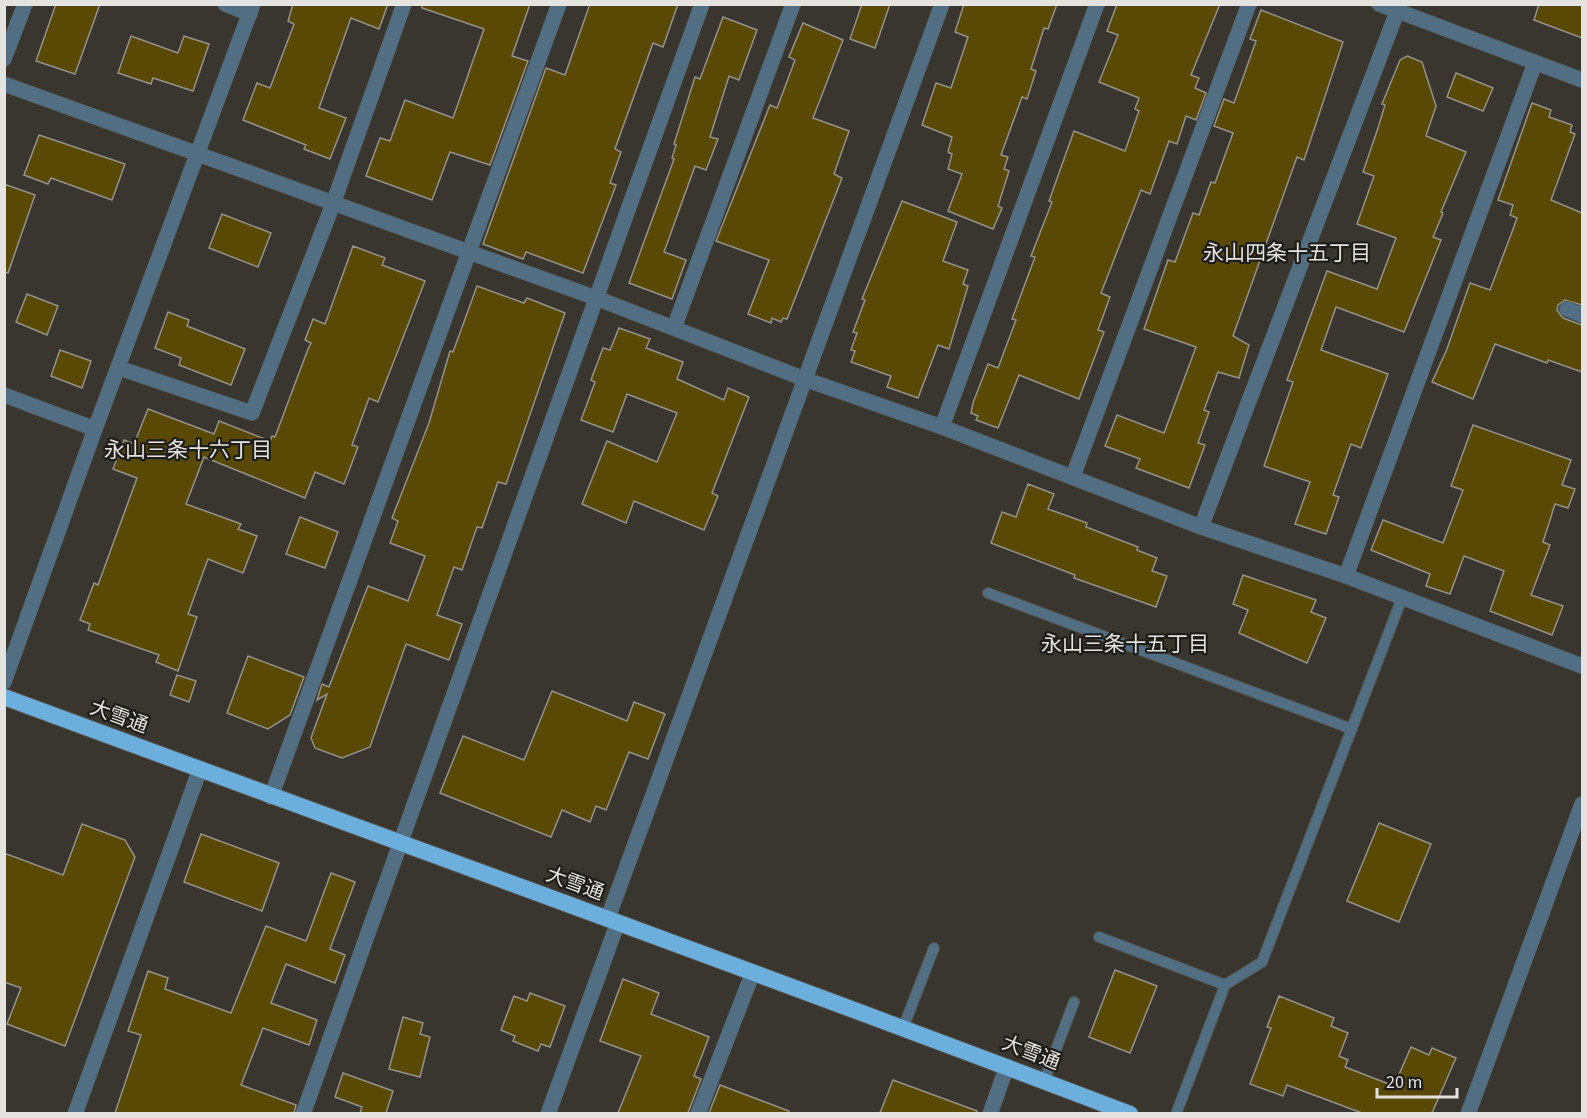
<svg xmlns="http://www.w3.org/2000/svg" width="1587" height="1118" font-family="'Source Sans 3','Noto Sans JP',sans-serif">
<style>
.building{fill:#5a4904;stroke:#94928a;stroke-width:1.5}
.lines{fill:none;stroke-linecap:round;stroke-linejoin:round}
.service-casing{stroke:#54524b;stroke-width:12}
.minor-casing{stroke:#54524b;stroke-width:16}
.trunk-casing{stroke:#54524b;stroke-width:18}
.service{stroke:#516e82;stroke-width:10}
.minor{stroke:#516e82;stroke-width:15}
.trunk{stroke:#6caedc;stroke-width:16}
.labels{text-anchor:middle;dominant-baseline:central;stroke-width:4.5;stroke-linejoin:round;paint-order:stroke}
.street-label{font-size:20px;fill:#e5e3df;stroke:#1e1d1a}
.neighbourhood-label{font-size:21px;fill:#e5e3df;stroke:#1e1d1a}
</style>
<rect width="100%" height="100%" fill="#38362f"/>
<g class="building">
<polygon points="56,4 100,4 75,74 36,61"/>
<polygon points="293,4 388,4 379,29 351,18 319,108 346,118 330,159 304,149 306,145 243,120 257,83 270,88 294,24 288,21"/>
<polygon points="422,4 530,4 512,56 528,61 490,165 450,152 432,200 366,176 380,138 390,141 405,100 453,118 484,29 422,8"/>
<polygon points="590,4 678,4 663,47 653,43 615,149 621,152 610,183 616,185 583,273 526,252 523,259 483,244 546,68 565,75"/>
<polygon points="862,4 890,4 875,48 850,39"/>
<polygon points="964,4 1057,4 1048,29 1044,28 1031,69 1036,71 1027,99 1022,97 1001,155 1008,157 1004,169 1009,171 998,206 1002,208 993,229 948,211 962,174 948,169 952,154 948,152 952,137 922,125 936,83 951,88 968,37 955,32"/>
<polygon points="1117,4 1220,4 1191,75 1199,78 1195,88 1206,93 1196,120 1186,116 1177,144 1169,141 1150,194 1141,190 1101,293 1110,297 1098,330 1104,332 1079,399 1019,375 998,428 976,420 978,416 971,413 973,403 988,364 998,368 1016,320 1012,319 1035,257 1031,256 1052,202 1049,201 1074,131 1125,151 1139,111 1135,109 1139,98 1099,82 1118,35 1107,31"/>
<polygon points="1539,4 1582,4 1582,38 1534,20"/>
<polygon points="1261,10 1343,42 1304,160 1297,157 1233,336 1249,345 1239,378 1218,372 1204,410 1209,412 1198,443 1205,445 1189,488 1136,468 1140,459 1105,446 1117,415 1164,433 1196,347 1144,329 1168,260 1175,262 1193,213 1199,215 1211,182 1215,183 1233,133 1214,126 1224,99 1234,103 1256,41 1250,39"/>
<polygon points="723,17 757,30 739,80 729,76 710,137 718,139 706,170 695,166 664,252 686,260 672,299 629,283 674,159 672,158 676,145 674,144 695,77 700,79"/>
<polygon points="803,23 843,40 813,118 849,131 834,174 842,178 787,319 783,318 781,322 772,318 771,323 748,314 769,260 716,241 770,105 777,108 795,60 789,57"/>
<polygon points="131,36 178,53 184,36 209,44 193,91 153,78 151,84 118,73"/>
<polygon points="1407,56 1422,62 1436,106 1426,136 1466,152 1441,212 1443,213 1433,237 1441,240 1404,332 1336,307 1321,350 1388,374 1361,448 1351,444 1333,495 1339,497 1326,534 1295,524 1310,482 1264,466 1293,382 1287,380 1327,271 1377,289 1396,238 1357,224 1374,176 1363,172 1378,128 1385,105 1382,104 1400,60"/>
<polygon points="1456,73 1493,88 1483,111 1447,97"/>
<polygon points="1532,103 1551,110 1549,117 1572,125 1570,132 1575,134 1551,200 1582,213 1582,305 1565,300 1558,305 1557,310 1563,318 1582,325 1582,372 1548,360 1547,363 1495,344 1473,399 1432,382 1447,349 1470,283 1490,290 1512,232 1517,218 1510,215 1513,205 1498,200"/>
<polygon points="39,135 125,164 112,200 51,178 48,184 24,175"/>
<polygon points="4,184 35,195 8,273 4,272"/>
<polygon points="902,201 957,222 943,261 968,270 963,284 968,286 949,349 938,345 918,398 887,387 891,376 851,362 855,351 851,350 857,333 853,332 865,300 862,299"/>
<polygon points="222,214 271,233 258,267 209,248"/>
<polygon points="353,246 385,258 382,265 425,281 378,402 369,398 352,445 358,447 344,484 315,472 305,498 204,457 186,504 241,524 238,529 257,536 243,573 208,559 188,614 197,617 178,671 156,662 159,655 88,630 90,624 80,620 94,583 98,585 137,478 113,469 124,440 134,444 148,409 214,434 219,421 270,441 272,436 275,437 308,349 311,343 305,340 313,319 325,324"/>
<polygon points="477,286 524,303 527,298 565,313 506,484 498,482 482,528 477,527 462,570 454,567 437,615 462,624 449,660 406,644 370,747 342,758 315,748 311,738 327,694 317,700 322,684 329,687 368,586 408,601 425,556 390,543 398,521 392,518 429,423 450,351 453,352"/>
<polygon points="27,294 58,306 47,335 16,322"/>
<polygon points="168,312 189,320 187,326 245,349 231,385 179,365 181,358 155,348"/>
<polygon points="619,328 650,339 646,348 683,362 677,379 724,400 728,388 749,397 712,493 718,496 704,530 634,501 626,523 582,504 607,441 657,462 677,413 627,394 613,432 581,420 595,382 591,380 603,348 610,350"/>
<polygon points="60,350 91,361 82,388 51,376"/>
<polygon points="1473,425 1571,460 1562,485 1575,489 1568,508 1555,504 1543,542 1550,545 1531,595 1563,606 1552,635 1490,611 1504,571 1464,556 1450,594 1426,586 1430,574 1371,550 1383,520 1443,543 1463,490 1451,486"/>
<polygon points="1028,484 1054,494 1048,509 1087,523 1086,527 1138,547 1137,550 1157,558 1152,571 1167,576 1156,607 1074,578 1075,575 991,543 1002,512 1016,517"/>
<polygon points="300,517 338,532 325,568 286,554"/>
<polygon points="1243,575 1316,600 1311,612 1326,618 1307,663 1239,633 1248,610 1233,604"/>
<polygon points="248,656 304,677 290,715 268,729 227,713"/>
<polygon points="177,675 196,681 189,702 170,695"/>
<polygon points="552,691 627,721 634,702 665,714 648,759 629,752 606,810 596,806 590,822 562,810 551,837 440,793 463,736 524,760"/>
<polygon points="1379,823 1431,844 1399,922 1347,901"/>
<polygon points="82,824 125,840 135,857 65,1046 7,1024 21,988 4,982 4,853 63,875"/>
<polygon points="201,834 279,863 262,911 184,882"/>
<polygon points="331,873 355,882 330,949 345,955 335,983 286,964 271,1003 317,1020 309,1045 263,1028 241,1085 296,1105 294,1113 115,1113 141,1035 128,1031 148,971 168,978 165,989 231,1013 266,926 306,941"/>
<polygon points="1115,970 1157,986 1130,1053 1089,1037"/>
<polygon points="623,979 659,993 651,1014 709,1037 694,1076 701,1079 688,1113 618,1113 641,1056 600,1041"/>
<polygon points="530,993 565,1006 550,1047 541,1044 538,1051 513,1041 515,1036 501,1030 514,996 527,1001"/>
<polygon points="1279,996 1334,1018 1331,1026 1348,1033 1339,1056 1348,1060 1345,1067 1394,1086 1411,1047 1429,1055 1432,1048 1456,1058 1432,1113 1362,1113 1287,1085 1283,1096 1250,1084 1271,1028 1267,1027"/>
<polygon points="403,1017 423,1023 420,1034 430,1037 420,1077 389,1069"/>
<polygon points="343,1073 393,1091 386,1113 360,1113 362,1107 335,1097"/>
<polygon points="893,1080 977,1111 976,1113 880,1113"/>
<polygon points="720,1085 789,1111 789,1113 709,1113"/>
</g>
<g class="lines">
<g class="service-casing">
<g id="service">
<polyline points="988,593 1352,729"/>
<polyline points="1099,937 1225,985 1262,962 1402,598"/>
<polyline points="903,1028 934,948"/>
<polyline points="1044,1081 1074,1002"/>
<polyline points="1176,1114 1225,985"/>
</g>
</g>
<g class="minor-casing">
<g id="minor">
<polyline points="225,4 250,14"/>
<polyline points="1379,4 1582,80"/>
<polyline points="4,59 25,4"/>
<polyline points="4,84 596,298 807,380 942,427 1201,527 1346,576 1582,666"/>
<polyline points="1567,309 1582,315"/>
<polyline points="674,328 793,4"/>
<polyline points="119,368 252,413 333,204 404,4"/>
<polyline points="4,395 95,429"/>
<polyline points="942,427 1097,4"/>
<polyline points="1073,476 1249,4"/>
<polyline points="1201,527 1400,4"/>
<polyline points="1346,576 1535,63"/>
<polyline points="4,682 95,429 253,4"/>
<polyline points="271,797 559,4"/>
<polyline points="608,918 942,4"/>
<polyline points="75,1114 200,769"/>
<polyline points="303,1114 702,4"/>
<polyline points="548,1114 618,922"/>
<polyline points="698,1114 753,972"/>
<polyline points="990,1114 1007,1066"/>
<polyline points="1468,1114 1582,804"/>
</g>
</g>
<g class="trunk-casing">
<path id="trunk" d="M4 697C380 836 756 971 1130 1114"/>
</g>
<use href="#service" class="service"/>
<use href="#minor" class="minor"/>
<use href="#trunk" class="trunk"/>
</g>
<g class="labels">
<g class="street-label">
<text transform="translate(119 717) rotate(20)">大雪通</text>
<text transform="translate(575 884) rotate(20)">大雪通</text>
<text transform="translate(1031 1053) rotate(21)">大雪通</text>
</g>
<g class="neighbourhood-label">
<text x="1287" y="253">永山四条十五丁目</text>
<text x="188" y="450">永山三条十六丁目</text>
<text x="1125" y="644">永山三条十五丁目</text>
</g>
</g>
<rect width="1587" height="1118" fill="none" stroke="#e5e3df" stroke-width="12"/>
<path d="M1377 1088v9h80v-9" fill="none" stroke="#e5e3df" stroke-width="3"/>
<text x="1386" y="1088" font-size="18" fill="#e5e3df" stroke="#1e1d1a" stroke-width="4.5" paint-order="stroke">20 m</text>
</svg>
